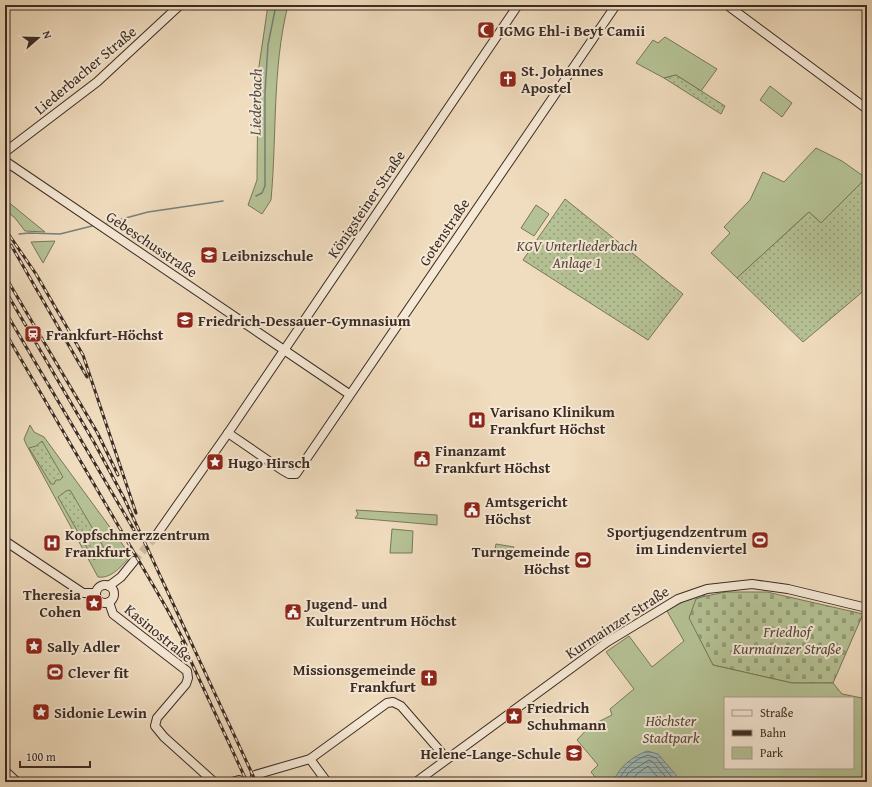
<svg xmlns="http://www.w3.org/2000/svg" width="872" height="787" font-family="'Gentium Book Plus',serif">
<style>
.cemetery{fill:url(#cemetery-stones);stroke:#78775c}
.park{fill:#b5c295;stroke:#78775c;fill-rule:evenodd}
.garden{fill:url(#garden-dots);stroke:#78775c}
.water{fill:url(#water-rules);stroke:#76817d}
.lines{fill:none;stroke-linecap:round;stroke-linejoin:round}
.shore{stroke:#6c736e;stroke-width:1}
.stream{stroke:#76817d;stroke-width:1.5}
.secondary-tunnel{stroke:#ccb99f;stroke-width:8;stroke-dasharray:8 4;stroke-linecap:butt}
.secondary-casing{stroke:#3c2c24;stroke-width:10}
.secondary{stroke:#f5e8d5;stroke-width:8}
.rail-casing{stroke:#3c2c24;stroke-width:3}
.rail{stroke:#f5e8d5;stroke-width:1.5;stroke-dasharray:4.5;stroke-linecap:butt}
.labels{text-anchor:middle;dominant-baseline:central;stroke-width:4;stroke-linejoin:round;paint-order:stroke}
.poi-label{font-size:15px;font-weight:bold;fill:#3c2c24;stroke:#f5e8d5;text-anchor:start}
.street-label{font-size:15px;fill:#3c2c24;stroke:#f5e8d5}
.park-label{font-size:15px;font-style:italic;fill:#544a3b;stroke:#f5e8d5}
.water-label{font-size:16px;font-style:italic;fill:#545049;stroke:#f5e8d5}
</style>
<defs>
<pattern id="cemetery-stones" width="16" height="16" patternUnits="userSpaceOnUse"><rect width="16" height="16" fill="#b5c295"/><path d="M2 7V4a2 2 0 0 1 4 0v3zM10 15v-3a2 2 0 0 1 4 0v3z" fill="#949e79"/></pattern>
<pattern id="garden-dots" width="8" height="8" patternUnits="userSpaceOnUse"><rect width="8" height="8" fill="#b5c295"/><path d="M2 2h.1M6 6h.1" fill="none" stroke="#949e79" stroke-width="1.8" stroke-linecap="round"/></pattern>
<pattern id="water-rules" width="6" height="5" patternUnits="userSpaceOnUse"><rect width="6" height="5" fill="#9cbab9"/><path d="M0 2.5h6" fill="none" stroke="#809796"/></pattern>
</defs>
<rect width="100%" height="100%" fill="#f0dcbe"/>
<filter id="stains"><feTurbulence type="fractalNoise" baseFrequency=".005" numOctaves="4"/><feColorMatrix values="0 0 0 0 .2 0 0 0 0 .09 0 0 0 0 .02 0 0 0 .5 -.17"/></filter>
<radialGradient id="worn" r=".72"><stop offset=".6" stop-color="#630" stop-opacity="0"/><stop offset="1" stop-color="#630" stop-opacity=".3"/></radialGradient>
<polygon class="cemetery" points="726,592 767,592 863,614 833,683 792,683 713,665 688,618 696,598"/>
<g class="park">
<path d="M268 5H288C272 69 277 135 271 200L262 214 248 205 257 180 258 73Z"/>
<polygon points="665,37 717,69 701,91 676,75 664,78 636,63 653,40 658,43"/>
<polygon points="770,86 792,103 782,117 760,100"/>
<polygon points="816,148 842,161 866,178 821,223 809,212 737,278 711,253 730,233 724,227 750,200 763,172 784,182"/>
<polygon points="7,201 45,232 25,231 15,218 5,210 5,203"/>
<polygon points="536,205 549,214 534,236 521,228"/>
<polygon points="55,241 43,263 31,242"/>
<path d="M30 425 34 432 44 437 131 556C122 565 112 579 98 577L26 444 24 439Z"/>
<polygon points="356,510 437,515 437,525 355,518 358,514"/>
<polygon points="392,529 413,531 412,553 390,553"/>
<polygon points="496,544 514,547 508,557 493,558"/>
<path d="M701 594 705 596 696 599 689 618 713 665 792 683H833L842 694 867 699V782H599L591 772 598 765 577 740 590 726 612 715 610 709 634 689 606 652 629 636 652 667 684 641 667 611 684 601ZM725 698H853V768H725Z"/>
</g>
<g class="garden">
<polygon points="676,75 725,106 721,114 664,78"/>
<polygon points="867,177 867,288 803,342 737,278 809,212 821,223"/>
<polygon points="565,199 683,294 648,340 523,260"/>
<polygon points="42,441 63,477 60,480 56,480 54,484 51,484 29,448 36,446"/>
<polygon points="70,490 107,553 100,555 94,560 58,497 66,491"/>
</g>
<path class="water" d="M647 751 658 754 682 782H613C619 767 632 757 647 751Z"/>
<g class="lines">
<g class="shore">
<path d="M618 782C623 769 635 759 648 755L656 758 676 782"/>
<polyline points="623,782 628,773 649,760 653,762 670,782"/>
<polyline points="629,782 638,773 648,766 662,782"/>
</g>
<g class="stream">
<polyline points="256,196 262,193 265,186 265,92 268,45 276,5"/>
<polyline points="107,223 148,212 223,201"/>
<polyline points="19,234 29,233 60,234 92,226"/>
</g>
<g class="secondary-tunnel">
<polyline points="134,561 155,537"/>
<polyline points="239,780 255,775"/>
</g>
<g class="secondary-casing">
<g id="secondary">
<polyline points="727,5 867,109"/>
<polyline points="5,152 97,82 180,5"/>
<polyline points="5,161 349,394"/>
<polyline points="228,433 282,470 289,474 296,474 616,5"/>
<polyline points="155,537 228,433 518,5"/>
<polyline points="5,541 83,593 96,593"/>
<circle cx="105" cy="594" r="9"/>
<polyline points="109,586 121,577 134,561"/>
<polyline points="109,602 113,614 187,671 188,678 186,684 157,718 155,726 164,737 214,782"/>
<polyline points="310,759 327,782"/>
<polyline points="5,771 17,782"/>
<polyline points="255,775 310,759 387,703 393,702 401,706 441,752"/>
<polyline points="232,782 239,780"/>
<polyline points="416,782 607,642 678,599 707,589 752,584 788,589 867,608"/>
</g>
</g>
<use href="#secondary" class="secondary"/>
<g class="rail-casing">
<g id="rail">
<polyline points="5,229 36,274 83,355 136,513"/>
<polyline points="11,245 87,377"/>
<polyline points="5,276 97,432 118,475"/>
<polyline points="5,290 95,444 124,498 256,782"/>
<polyline points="5,311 134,530"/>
<polyline points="5,332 167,609 186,645"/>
<polyline points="182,642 247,782"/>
</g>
</g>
<use href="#rail" class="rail"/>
</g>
<defs>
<g id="mosque-square" transform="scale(0.9)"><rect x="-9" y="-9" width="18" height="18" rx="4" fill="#8f2418" stroke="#f5e8d5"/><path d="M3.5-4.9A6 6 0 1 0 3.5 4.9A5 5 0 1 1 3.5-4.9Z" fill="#fff"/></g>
<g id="church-square" transform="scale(0.9)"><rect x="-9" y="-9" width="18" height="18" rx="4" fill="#8f2418" stroke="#f5e8d5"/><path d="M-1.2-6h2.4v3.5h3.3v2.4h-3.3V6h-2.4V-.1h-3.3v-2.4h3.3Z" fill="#fff"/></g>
<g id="school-square" transform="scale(0.9)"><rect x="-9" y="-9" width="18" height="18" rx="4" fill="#8f2418" stroke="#f5e8d5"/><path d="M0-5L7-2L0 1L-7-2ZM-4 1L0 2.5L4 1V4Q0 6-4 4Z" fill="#fff"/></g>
<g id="station-square" transform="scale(0.9)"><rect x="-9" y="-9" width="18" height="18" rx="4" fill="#8f2418" stroke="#f5e8d5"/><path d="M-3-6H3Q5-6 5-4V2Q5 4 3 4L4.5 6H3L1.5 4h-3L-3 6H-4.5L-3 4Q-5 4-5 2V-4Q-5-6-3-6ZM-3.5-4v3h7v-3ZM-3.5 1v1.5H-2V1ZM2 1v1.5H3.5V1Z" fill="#fff"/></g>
<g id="hospital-square" transform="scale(0.9)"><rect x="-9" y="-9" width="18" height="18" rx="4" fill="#8f2418" stroke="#f5e8d5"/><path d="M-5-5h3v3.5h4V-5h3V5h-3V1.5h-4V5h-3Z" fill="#fff"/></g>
<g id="civic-square" transform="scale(0.9)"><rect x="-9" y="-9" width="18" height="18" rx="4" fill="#8f2418" stroke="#f5e8d5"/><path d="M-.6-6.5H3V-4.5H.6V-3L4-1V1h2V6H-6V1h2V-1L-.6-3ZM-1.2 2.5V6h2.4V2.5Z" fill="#fff"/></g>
<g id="sight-square" transform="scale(0.9)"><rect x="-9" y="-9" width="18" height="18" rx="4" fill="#8f2418" stroke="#f5e8d5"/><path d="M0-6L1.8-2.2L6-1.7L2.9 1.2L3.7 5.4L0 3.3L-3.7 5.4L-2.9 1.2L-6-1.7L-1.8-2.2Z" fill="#fff"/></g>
<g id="stadium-square" transform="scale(0.9)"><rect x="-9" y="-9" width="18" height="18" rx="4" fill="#8f2418" stroke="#f5e8d5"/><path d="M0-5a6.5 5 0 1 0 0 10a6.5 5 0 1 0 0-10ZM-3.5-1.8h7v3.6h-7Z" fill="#fff"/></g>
</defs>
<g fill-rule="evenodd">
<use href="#mosque-square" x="486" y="30"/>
<use href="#church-square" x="508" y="79"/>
<use href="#school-square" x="209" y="255"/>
<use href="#school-square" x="185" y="320"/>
<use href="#station-square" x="33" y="334"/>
<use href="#hospital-square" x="477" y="420"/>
<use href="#civic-square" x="422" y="459"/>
<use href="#sight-square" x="215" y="462"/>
<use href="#civic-square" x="472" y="510"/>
<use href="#stadium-square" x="760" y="540"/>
<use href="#hospital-square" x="52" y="543"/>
<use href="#stadium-square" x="583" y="560"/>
<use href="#sight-square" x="94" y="603"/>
<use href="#civic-square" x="293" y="612"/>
<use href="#sight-square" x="34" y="646"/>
<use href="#stadium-square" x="55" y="672"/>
<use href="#church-square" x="429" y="678"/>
<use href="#sight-square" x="41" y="712"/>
<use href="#sight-square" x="514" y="716"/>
<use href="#school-square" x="574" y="753"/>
</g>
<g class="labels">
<g class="poi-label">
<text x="499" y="30">IGMG Ehl-i Beyt Camii</text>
<text x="521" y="70">St. Johannes<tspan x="521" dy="17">Apostel</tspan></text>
<text x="222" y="255">Leibnizschule</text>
<text x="198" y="320">Friedrich-Dessauer-Gymnasium</text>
<text x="46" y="334">Frankfurt-Höchst</text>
<text x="490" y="411">Varisano Klinikum<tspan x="490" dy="17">Frankfurt Höchst</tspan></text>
<text x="435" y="450">Finanzamt<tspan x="435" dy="17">Frankfurt Höchst</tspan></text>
<text x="228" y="462">Hugo Hirsch</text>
<text x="485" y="501">Amtsgericht<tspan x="485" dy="17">Höchst</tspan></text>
<text x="747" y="531" text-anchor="end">Sportjugendzentrum<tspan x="747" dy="17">im Lindenviertel</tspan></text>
<text x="65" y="534">Kopfschmerzzentrum<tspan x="65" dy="17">Frankfurt</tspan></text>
<text x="570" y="551" text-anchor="end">Turngemeinde<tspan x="570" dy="17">Höchst</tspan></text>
<text x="81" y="594" text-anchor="end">Theresia<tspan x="81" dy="17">Cohen</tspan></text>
<text x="306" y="603">Jugend- und<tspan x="306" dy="17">Kulturzentrum Höchst</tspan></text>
<text x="47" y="646">Sally Adler</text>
<text x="416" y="669" text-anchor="end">Missionsgemeinde<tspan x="416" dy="17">Frankfurt</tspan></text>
<text x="68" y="672">Clever fit</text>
<text x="527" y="707">Friedrich<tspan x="527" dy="17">Schuhmann</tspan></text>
<text x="54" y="712">Sidonie Lewin</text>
<text x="561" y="753" text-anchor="end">Helene-Lange-Schule</text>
</g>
<g class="street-label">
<text transform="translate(85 70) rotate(-40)">Liederbacher Straße</text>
<text transform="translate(366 204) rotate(-56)">Königsteiner Straße</text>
<text transform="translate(444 232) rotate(-56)">Gotenstraße</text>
<text transform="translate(152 244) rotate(34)">Gebeschusstraße</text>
<text transform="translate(617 622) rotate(-33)">Kurmainzer Straße</text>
<text transform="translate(159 633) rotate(39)">Kasinostraße</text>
</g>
<g class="park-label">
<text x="577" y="245">KGV Unterliederbach<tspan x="577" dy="17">Anlage 1</tspan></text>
<text x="787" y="631">Friedhof<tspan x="787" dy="17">Kurmainzer Straße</tspan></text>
<text x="671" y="720">Höchster<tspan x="671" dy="17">Stadtpark</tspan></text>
</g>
<g class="water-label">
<text transform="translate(255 102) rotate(-89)">Liederbach</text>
</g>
</g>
<rect width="872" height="787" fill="none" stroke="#f0dcbe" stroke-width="20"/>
<rect x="6" y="6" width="860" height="775" fill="none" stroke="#3c2c24" stroke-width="2"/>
<rect x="10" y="10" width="852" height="767" fill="none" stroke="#3c2c24"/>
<rect x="724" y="697" width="130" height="72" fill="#f5e8d5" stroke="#ab9d8e"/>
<rect x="732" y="710" width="20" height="6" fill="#f5e8d5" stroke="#ab9d8e"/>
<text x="760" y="717" font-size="12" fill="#3c2c24">Straße</text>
<rect x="732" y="730" width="20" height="6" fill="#3c2c24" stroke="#ab9d8e"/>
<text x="760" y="737" font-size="12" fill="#3c2c24">Bahn</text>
<rect x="732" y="747" width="20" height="12" fill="#b5c295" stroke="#ab9d8e"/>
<text x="760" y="757" font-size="12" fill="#3c2c24">Park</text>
<g transform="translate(38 38) rotate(70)" stroke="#f5e8d5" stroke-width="3" paint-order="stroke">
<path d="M0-3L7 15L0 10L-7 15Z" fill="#3c2c24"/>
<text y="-6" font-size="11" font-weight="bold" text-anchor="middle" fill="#3c2c24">N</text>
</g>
<path d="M20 761v6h70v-6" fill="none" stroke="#3c2c24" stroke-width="2"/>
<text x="26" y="761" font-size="12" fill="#3c2c24" stroke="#f5e8d5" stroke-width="3" paint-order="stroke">100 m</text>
<rect width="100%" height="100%" filter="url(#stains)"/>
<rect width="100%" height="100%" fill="url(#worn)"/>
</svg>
